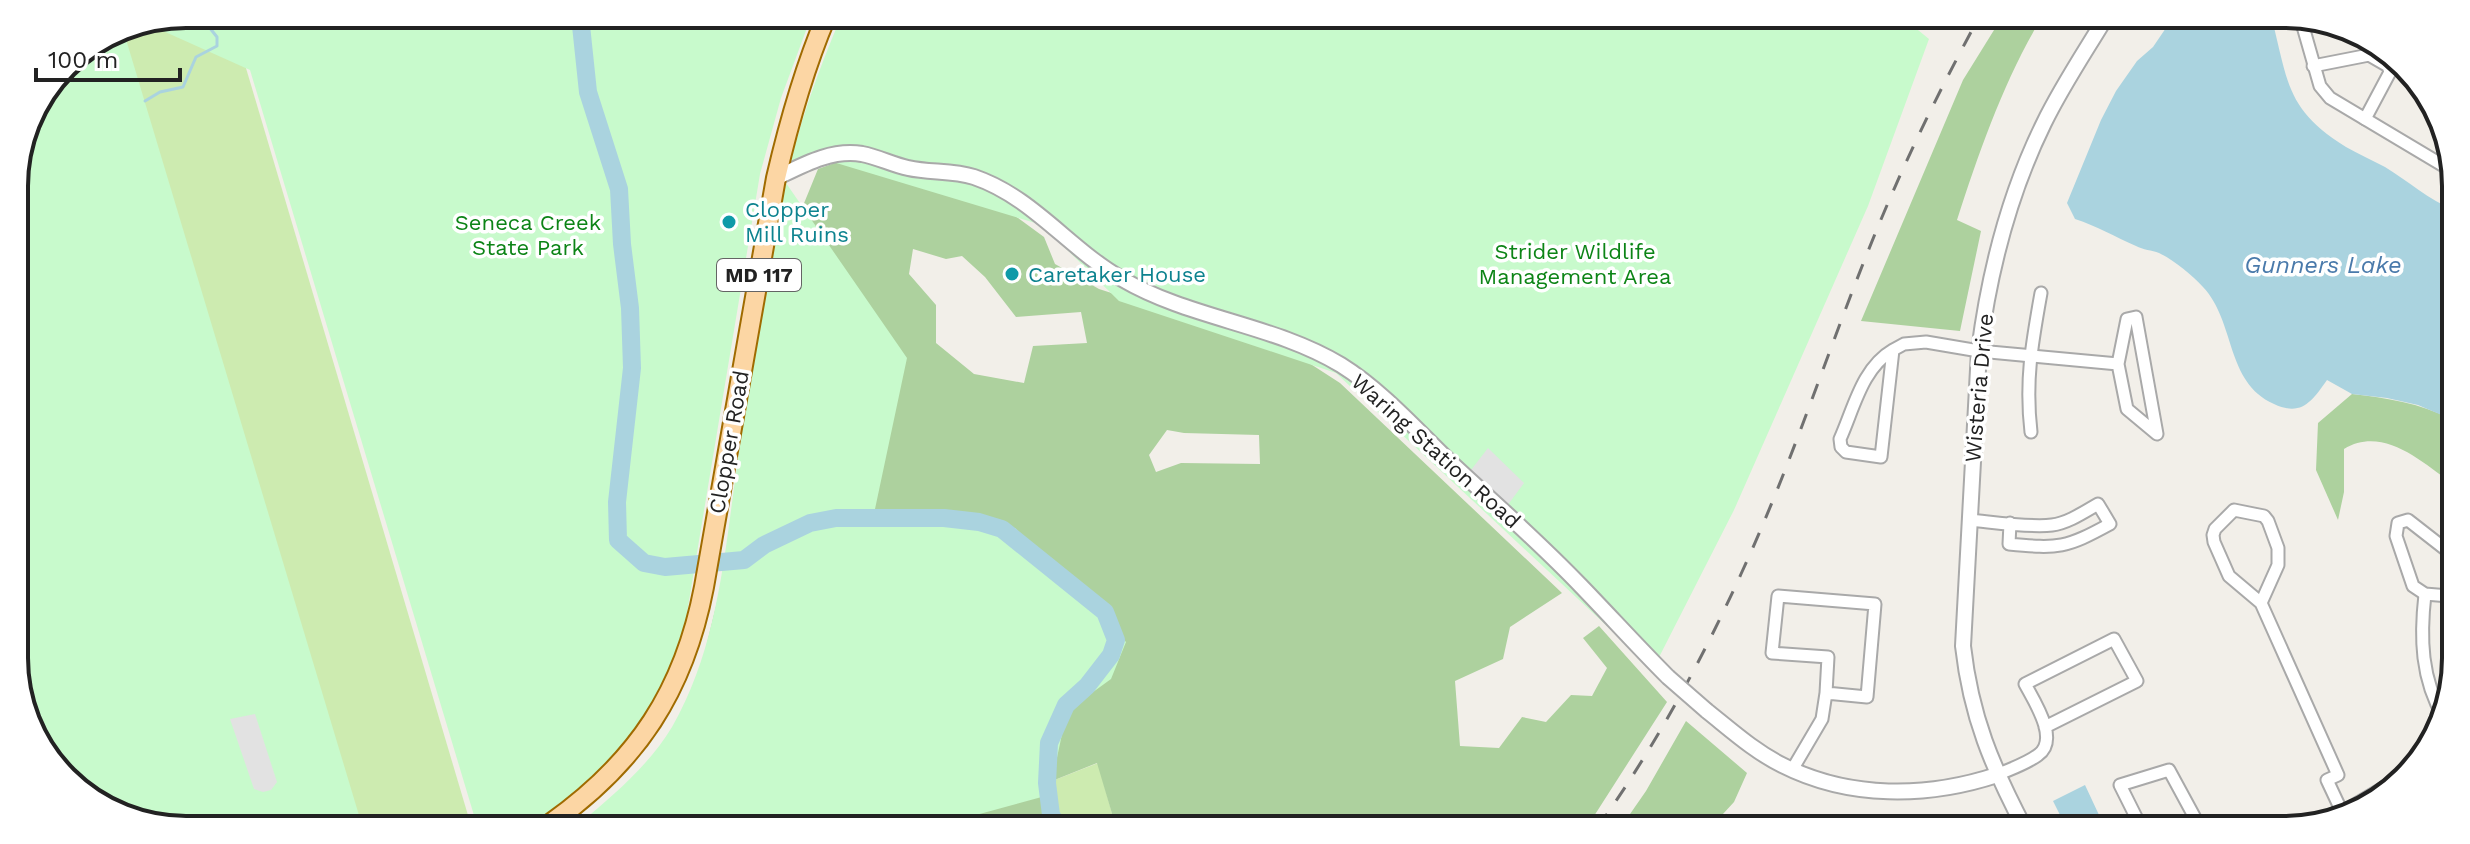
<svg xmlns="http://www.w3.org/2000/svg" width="2470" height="844" font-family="'Work Sans',sans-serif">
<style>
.grass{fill:#cdebb0}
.forest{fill:#add19e;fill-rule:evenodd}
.park{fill:#c8facc}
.parking{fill:#e2e2e2}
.water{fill:#aad3df}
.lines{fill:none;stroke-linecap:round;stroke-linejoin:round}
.stream{stroke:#aad3df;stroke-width:3}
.river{stroke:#aad3df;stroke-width:18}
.minor-casing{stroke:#a9a9a9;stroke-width:15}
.tertiary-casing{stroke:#a9a9a9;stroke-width:18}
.primary-casing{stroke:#a06b00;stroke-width:22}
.minor{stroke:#fff;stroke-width:11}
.tertiary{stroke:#fff;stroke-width:14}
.primary{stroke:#fcd6a4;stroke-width:18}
.rail{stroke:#707070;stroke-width:3;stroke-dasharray:16 16;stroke-linecap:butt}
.tertiary-bridge-casing{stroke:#a9a9a9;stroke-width:18;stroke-linecap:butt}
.tertiary-bridge{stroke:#fff;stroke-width:14}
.culture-dot{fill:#0f9aa8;stroke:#fff;stroke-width:3}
.labels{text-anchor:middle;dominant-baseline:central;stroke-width:7;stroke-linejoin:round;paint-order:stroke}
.shield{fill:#fff;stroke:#646464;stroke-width:2}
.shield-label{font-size:20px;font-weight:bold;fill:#222}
.culture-label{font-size:22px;fill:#0d838f;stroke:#fff;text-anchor:start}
.park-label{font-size:22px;fill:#0c8416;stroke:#fff}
.street-label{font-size:22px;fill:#222;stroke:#fff}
.water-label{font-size:24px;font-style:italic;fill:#4a7aab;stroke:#fff}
.rim{fill:none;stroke:#222;stroke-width:4}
</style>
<rect width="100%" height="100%" fill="#f2efe9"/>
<g class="grass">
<polygon points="186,14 243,58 470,822 354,822 120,27"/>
<polygon points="1098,763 1113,817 1096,825 1057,825 1051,815 1047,783"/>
</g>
<g class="forest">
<path d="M1999 22H2039C2003 83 1979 152 1957 220L1981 231 1960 331 1861 321 1963 80Z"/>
<path d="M843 160 985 194 1044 237 1055 264 1099 289 1289 350 1340 383 1562 593 1510 627 1503 659 1455 681 1460 746 1499 748 1522 717 1546 722 1571 695 1592 696 1607 668 1583 638 1599 626 1667 702 1587 827 1096 825 1113 817 1097 763 1047 783 1051 815 1057 825 769 824 763 741 701 668 727 561 789 240 818 169ZM913 249 946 259 962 256 985 277 1016 317 1081 312 1087 343 1033 346 1024 383 974 374 936 343V305L909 274ZM1167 430 1184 433 1259 435 1260 464 1181 463 1156 472 1149 455Z"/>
<path d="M2352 394C2386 398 2420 403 2451 419L2450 482C2420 460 2382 426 2344 449V492L2338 520 2316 470 2318 423Z"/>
<polygon points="1686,721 1747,773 1734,802 1711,827 1621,827 1646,791"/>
</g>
<g class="park">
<path d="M186 14 811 17 781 98 760 174 686 619C667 693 626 759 562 803 553 809 541 821 531 823 514 826 493 822 476 822L250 70 143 22Z"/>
<path d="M841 17 1907 21 1929 39 1868 206 1734 510 1653 669 1336 373 1119 301 1042 225 823 159 786 183 907 358 875 509 1015 528 1126 642 1111 679 1067 711 1049 795 943 824 580 823C614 795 649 765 672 727 720 644 725 545 739 452 753 363 766 272 786 183 798 126 818 71 841 17Z"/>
<polygon points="122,26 361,822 131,821 57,772 17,691 14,174 32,109 72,57"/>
</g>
<g class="parking">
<polygon points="1488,448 1524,483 1507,506 1471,470"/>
<polygon points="255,714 277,782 271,790 263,792 254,789 230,719"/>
</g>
<g class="water">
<path d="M2170 22 2273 23C2288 84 2288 111 2346 147 2358 154 2372 160 2385 167 2408 181 2429 200 2454 210L2451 419 2418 405 2387 398 2352 394 2327 380C2312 401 2302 417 2274 404 2225 382 2236 322 2203 287 2192 275 2174 260 2159 253 2152 250 2143 250 2136 246 2115 237 2097 226 2075 219L2067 203 2101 120 2116 91 2137 61 2153 47Z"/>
<polygon points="2085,785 2099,815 2072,829 2067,829 2053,801"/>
</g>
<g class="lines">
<polyline class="stream" points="145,101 160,92 183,87 196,57 217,46 217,37 209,27 211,14"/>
<polyline class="river" points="580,16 588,92 619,189 622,244 630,308 632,368 617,502 618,540 644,563 665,567 744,560 764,545 810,523 836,518 944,518 979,522 1002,529 1105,612 1116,640 1111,655 1087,686 1066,705 1049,743 1047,783 1051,815 1057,825"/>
<g class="minor-casing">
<g id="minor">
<polyline points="2302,23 2320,86 2330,98 2454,172"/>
<polyline points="2313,66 2369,55 2388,66 2390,72 2365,119"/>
<path d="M1893 350C1862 368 1854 408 1840 439L1841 447 1846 452 1881 457 1893 350 1904 344 1926 342 1979 351 2118 364 2127 319 2136 317 2157 434 2127 409 2118 364"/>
<path d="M2031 432C2025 381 2032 343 2041 293"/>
<path d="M1969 520C1992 522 2031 528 2052 525 2068 523 2084 512 2098 504L2110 524C2066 548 2059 549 2009 544L2010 523"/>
<path d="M2425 594C2420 638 2421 679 2444 718"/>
<polyline points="2449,596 2425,594 2413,586 2396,536 2398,523 2408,520 2449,552"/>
<polyline points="2261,603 2229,576 2214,542 2213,535 2215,529 2234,510 2264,516 2268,521 2278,548 2278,565 2261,603 2338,775 2327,780 2342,812"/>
<polyline points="1792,770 1822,719 1826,693 1867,697 1875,604 1778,596 1772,653 1828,657 1826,693"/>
<path d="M1997 775C2010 769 2026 764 2038 755 2060 740 2034 701 2025 684L2114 639 2137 681 2045 727"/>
<polyline points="2341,813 2400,778"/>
<polyline points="2142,829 2120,785 2169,770 2201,829"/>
</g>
</g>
<g class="tertiary-casing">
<g id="tertiary">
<path d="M776 178C803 165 831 149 862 154 878 157 893 165 908 168 930 173 952 170 974 177 1033 197 1069 249 1122 279 1190 319 1273 324 1341 365 1381 390 1415 428 1449 461 1493 502 1539 542 1581 586 1610 616 1638 647 1668 677"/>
<path d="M1707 711C1731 730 1754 751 1782 765 1849 799 1927 798 1997 775"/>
<path d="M2025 829C1992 766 1971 717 1963 646L1979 351C1989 273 2009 194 2044 123 2061 88 2083 55 2103 22"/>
</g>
</g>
<g class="primary-casing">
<path id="primary" d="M551 823C637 762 684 691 704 587L776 178C789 122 804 69 826 17"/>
</g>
<use href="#minor" class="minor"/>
<use href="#tertiary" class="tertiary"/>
<use href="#primary" class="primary"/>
<path class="rail" d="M1598 827C1654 748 1701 662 1741 574 1798 451 1837 320 1891 196 1917 136 1946 78 1977 21"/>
<g class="tertiary-bridge-casing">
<polyline id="tertiary-bridge" points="1668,677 1707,711"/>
</g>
<use href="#tertiary-bridge" class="tertiary-bridge"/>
</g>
<g class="culture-dot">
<circle cx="729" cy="222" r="8"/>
<circle cx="1012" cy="274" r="8"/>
</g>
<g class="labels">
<rect class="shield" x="717" y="259" width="84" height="32" rx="6"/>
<g class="shield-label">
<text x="759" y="275">MD 117</text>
</g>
<g class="culture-label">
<text x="745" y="209">Clopper<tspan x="745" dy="25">Mill Ruins</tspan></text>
<text x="1028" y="274">Caretaker House</text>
</g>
<g class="park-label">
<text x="528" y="222">Seneca Creek<tspan x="528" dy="25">State Park</tspan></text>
<text x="1575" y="251">Strider Wildlife<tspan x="1575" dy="25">Management Area</tspan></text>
</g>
<g class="street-label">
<text transform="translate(1979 388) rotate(-85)">Wisteria Drive</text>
<text transform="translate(729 442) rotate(-80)">Clopper Road</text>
<text transform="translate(1436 451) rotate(42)">Waring Station Road</text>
</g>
<g class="water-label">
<text x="2323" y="265">Gunners Lake</text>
</g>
</g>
<path d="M0 0H2470V844H0ZM186 28H2284A158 158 0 0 1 2442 186V658A158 158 0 0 1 2284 816H186A158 158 0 0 1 28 658V186A158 158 0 0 1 186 28Z" fill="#fff" fill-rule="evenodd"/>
<path class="rim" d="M186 28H2284A158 158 0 0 1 2442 186V658A158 158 0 0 1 2284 816H186A158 158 0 0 1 28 658V186A158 158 0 0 1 186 28Z"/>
<path d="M36 68v12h144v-12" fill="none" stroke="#222222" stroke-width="4"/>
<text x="48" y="68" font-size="24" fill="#222222" stroke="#ffffff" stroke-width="6" paint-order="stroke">100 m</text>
</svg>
